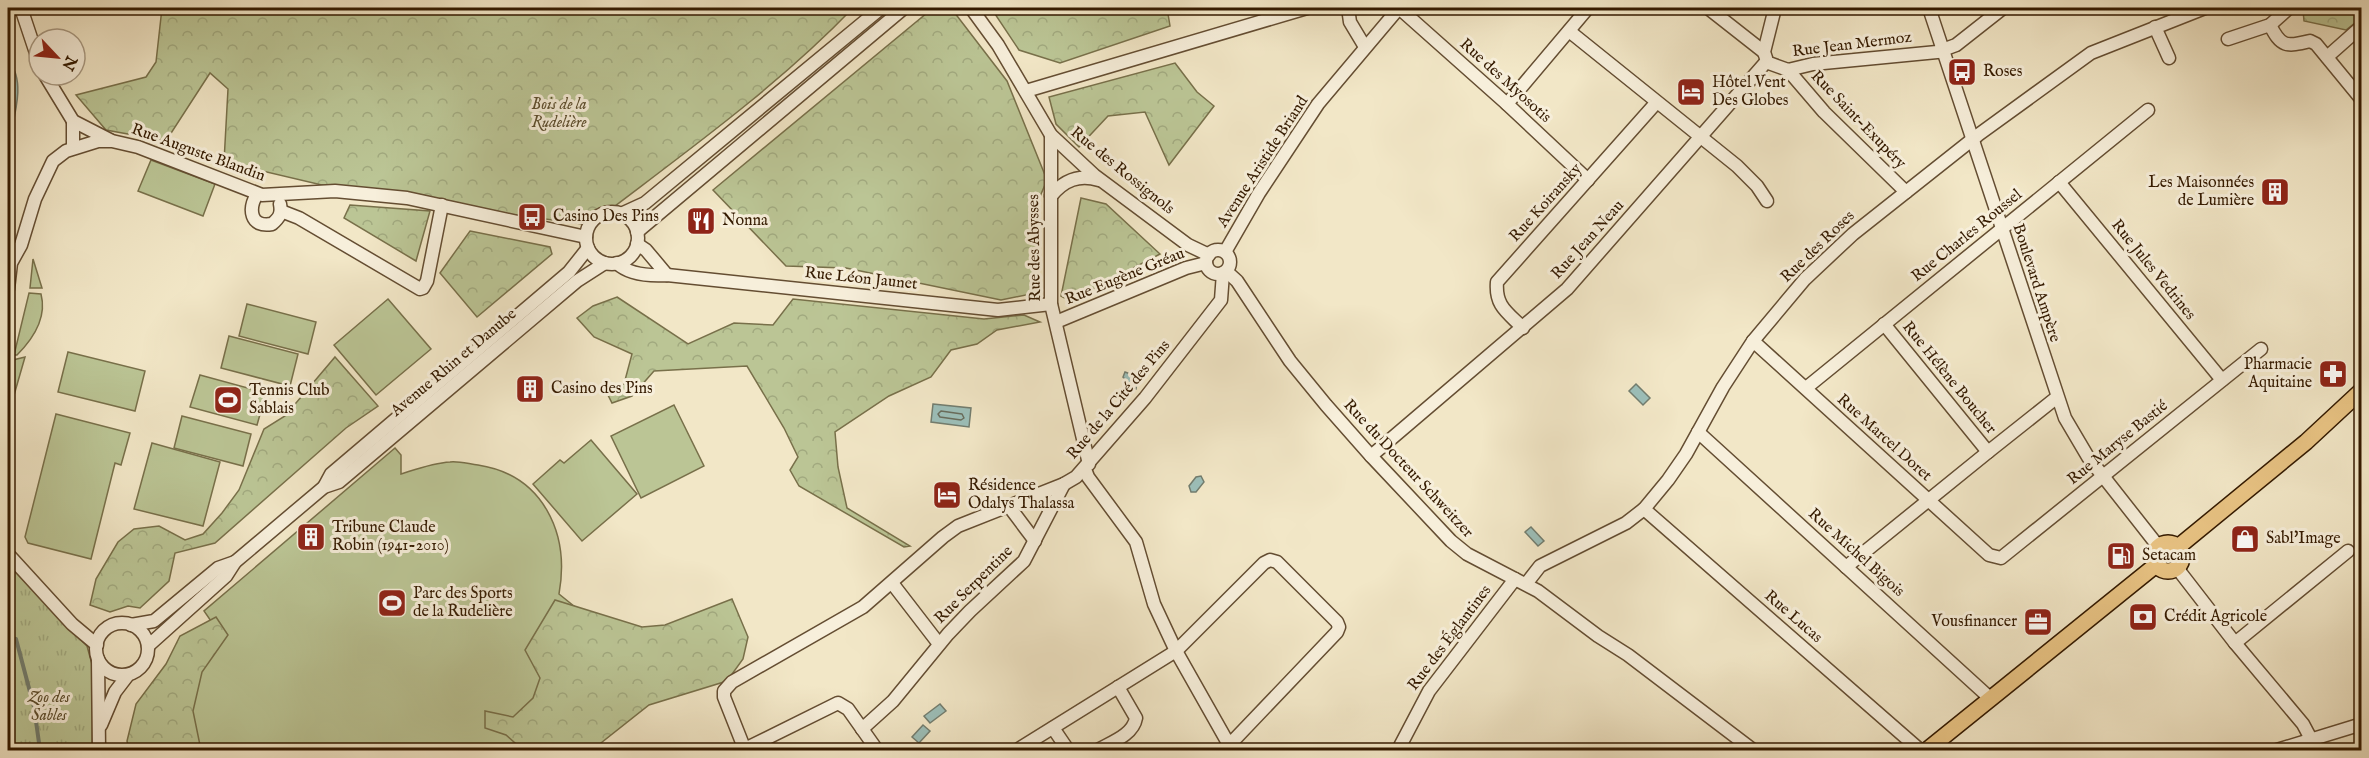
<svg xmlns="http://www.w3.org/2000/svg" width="2369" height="758" font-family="'IM FELL English',serif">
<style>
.grass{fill:#bbc595;stroke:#78704a;stroke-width:1.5}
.forest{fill:url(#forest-crowns);stroke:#78704a;stroke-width:1.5}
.park{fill:url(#park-tufts);stroke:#78704a;stroke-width:1.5}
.water{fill:#9cbfb9;stroke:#727d6f;stroke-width:1.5}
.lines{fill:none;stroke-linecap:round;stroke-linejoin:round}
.shore{stroke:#686c5c;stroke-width:1.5}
.stream{stroke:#727d6f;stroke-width:4}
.minor-casing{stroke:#644d32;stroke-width:15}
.major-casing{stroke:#341a00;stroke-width:18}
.minor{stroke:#f7efdb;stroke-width:12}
.major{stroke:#e9c484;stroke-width:15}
.labels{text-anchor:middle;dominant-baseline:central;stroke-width:6;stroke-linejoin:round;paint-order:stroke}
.street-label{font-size:16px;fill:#341a00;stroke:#f7efdb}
.poi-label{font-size:16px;fill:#341a00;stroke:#f7efdb;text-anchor:start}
.park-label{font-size:16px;font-style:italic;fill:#5c4d2d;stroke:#f7efdb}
</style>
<defs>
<pattern id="forest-crowns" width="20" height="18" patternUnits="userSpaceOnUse" patternTransform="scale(1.5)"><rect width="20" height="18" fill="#bbc595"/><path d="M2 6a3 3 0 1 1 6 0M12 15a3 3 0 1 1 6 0" fill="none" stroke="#a1a97f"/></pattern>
<pattern id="park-tufts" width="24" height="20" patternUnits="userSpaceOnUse" patternTransform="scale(1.5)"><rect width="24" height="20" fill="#bbc595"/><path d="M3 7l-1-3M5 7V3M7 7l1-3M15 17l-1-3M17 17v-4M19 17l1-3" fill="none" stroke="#a1a97f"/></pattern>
</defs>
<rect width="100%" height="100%" fill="#f2e7c7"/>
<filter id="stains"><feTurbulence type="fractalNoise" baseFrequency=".00333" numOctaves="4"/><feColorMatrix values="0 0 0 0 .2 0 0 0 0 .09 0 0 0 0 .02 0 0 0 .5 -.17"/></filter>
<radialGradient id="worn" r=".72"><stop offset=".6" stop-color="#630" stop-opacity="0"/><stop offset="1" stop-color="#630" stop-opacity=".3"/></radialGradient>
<g class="grass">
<polygon points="151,160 215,184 203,216 138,191"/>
<polygon points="33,259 42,288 30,288"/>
<path d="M29 293 41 294C47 317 34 338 17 355H14Z"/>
<polygon points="388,299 431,349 376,395 334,345"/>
<polygon points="247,304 316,322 308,354 239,336"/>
<polygon points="229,336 298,354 290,386 221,368"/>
<polygon points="68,352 145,371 135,411 58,392"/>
<polygon points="25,357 8,416 8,376 13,360"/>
<polygon points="200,375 266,393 257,425 190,407"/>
<polygon points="674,405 704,466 641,498 611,436"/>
<polygon points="56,414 130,433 121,465 115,463 91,559 28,543 25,537"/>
<polygon points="182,416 251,434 243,466 174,448"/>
<polygon points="591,440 637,494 582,541 533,484 560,460 564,463"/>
<polygon points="152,443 220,462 203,526 134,509"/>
<path d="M395 448 401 455V474C417 469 433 463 450 462 459 461 469 464 478 465 543 475 570 533 559 594L611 636 561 750H185L197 647 211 621 204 611Z"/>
</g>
<g class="forest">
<path d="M162 8H853C774 90 680 156 590 225L360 194 224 162 228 89 210 73 166 141 106 130 76 95 146 77 156 62Z"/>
<polygon points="933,8 951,8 1007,81 1047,180 1036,206 1036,293 1001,300 846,268 786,266 713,190"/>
<polygon points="991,8 1167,8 1170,26 1060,63 1019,50"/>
<polygon points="2305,8 2361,8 2361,18 2346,30 2304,21 2303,10"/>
<polygon points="1175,63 1197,92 1214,106 1169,165 1145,112 1108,116 1079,147 1056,124 1049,97"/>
<polygon points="1081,198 1106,204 1160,254 1070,301 1061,296"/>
<polygon points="350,205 430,211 416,261 344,218"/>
<polygon points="470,231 550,247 552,254 477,317 440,273"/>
<polygon points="617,297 688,344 734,323 773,325 793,299 984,319 1024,315 1040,322 997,330 977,344 951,350 931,377 889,396 835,432 838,467 847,508 910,546 904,547 799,486 790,470 798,457 784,428 747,366 654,371 632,396 612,403 607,393 624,384 632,354 594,337 577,318 593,306"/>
<polygon points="335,357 378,406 346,428 215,543 175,553 169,581 140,608 128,606 110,612 90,605 96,579 118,542 134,529 159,526 185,540 203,534 222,513 239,490 264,429 285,416"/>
<polygon points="732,599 748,637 743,659 727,681 649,705 592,750 523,750 506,735 485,728 485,711 513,717 533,698 540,678 525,650 555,600 642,627 665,625"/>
<polygon points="216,617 228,635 202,672 193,711 201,750 129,750 127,741 136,704 166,664 180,636"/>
</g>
<polygon class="park" points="8,564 87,646 93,668 92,750 9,750 8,741"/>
<g class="water">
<path d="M8 61C28 81 12 122 8 146Z"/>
<polygon points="1125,372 1133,375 1137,380 1136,389 1133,389 1123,377"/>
<polygon points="1636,384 1650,398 1643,405 1629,391"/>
<polygon points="933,404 971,408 969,427 931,422"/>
<polygon points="1201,476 1204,482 1196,492 1191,492 1189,486 1196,477"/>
<polygon points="1531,527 1544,541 1538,546 1525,532"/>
<polygon points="940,704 946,711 930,723 924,716"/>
<polygon points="923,725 930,731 919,743 912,737"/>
</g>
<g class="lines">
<polygon class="shore" points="941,411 962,414 964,418 961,420 940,417 938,414"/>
<polyline class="stream" points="8,637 16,639 34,707 40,750"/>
<g class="minor-casing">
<g id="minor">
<polyline points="21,8 39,62"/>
<polyline points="971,8 998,45 1051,135 1094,175 1188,245 1209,255"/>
<polyline points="1348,8 1350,22 1365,47"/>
<polyline points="1399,8 1507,104 1588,180"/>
<polyline points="1708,8 1764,52"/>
<polyline points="1929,8 2065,418 2088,457 2158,546"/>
<path d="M2270 25C2281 47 2286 47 2310 41L2316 44 2362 100"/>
<polyline points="2155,27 2169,58"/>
<polyline points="1569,31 1737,166 1757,186 1767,201"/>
<polyline points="2228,39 2270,25 2289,8"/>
<polyline points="2327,57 2362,26"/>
<polyline points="1766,58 1764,52 1775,8"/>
<polyline points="1766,62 1788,70 1813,64 1937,52 1956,45 2003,8"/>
<polyline points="1788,70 1824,112 1906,192"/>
<polyline points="45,75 73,121 110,140"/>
<polyline points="1026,91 1307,8"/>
<polyline points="1507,104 1588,8"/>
<polyline points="1051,135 1051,304 1089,464"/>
<polyline points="73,148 73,121"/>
<polyline points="2059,182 2222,380"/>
<path d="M257 194C248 209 250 228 272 224 279 218 282 214 280 204"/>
<path d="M1051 196C1064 180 1079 174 1099 180"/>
<polyline points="281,211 299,218 420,289 423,288 427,281 442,205"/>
<circle cx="612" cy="238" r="26"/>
<polyline points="621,214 645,203 881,8"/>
<polyline points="637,232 904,8"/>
<polyline points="637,244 646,250 667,275"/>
<circle cx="1218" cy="262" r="12"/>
<polyline points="1225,252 1259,193 1318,104 1399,8"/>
<path d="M617 263C629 275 650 276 667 275L998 310 1051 304"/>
<polyline points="1226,271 1237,281 1290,361 1326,405 1371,456 1451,541 1467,554 1538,591 1598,636 1628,655 1753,750"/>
<polyline points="8,289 11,263 21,245 35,199 53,161 66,151 98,141 112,141 138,147 262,195 335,191 407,198 586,237"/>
<polyline points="1056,322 1186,268 1206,263"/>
<polyline points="1884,324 1988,452"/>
<path d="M1523 328C1507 312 1495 306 1497 282L1656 103"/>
<polyline points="1753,341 1989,555 2001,558 2261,349"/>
<polyline points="1806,388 2148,110"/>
<polyline points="1698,432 1991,699"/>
<polyline points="1371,456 1567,289 1766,62"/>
<polyline points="1085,469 1088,477 1136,542 1154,604 1176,651 1232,750"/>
<polyline points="324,487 331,474 569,272 588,248"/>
<polyline points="1008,505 1035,541"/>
<polyline points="1644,509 1920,750"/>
<polyline points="8,554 72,624 97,645"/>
<polyline points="1846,567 1988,452 2056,398"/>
<polyline points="2177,568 2235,643 2303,724 2311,739"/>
<polyline points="892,583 939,644"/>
<polyline points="1526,584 1540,566 1626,523 1644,509 1668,480 1686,454 1723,387 1753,341 1805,279 1853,234 1978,135 2091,53 2205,8"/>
<circle cx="122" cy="649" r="26"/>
<polyline points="131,625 154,621 218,568 235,562"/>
<polyline points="2235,643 2348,551"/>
<polyline points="148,646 226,576 235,562 324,487 339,482 577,281 605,263"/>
<polyline points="98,659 99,750"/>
<polyline points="101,725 115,692 128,675"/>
<polyline points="1053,728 1068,750"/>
<polyline points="862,729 893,701 948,634 970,611 1024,561 1064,484"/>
<polyline points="743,750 838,703 848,709 877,750"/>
<polyline points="745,750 724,697 724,691 732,682 863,607 943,537 958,526 1064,484 1076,477 1145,398 1221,300 1223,273"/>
<polyline points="1017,750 1176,651 1264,563 1270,560 1277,562 1337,622 1339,627 1337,632 1235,739 1228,743"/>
<path d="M1098 750C1112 742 1133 735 1136 718L1118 687"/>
<polyline points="1398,750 1429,691 1515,579"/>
<polyline points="2277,750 2362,724"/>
</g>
</g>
<g class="major-casing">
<g id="major">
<circle cx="2168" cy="557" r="14"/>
<polyline points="2178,547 2306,442 2362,390"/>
<polyline points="1927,750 2156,565"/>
</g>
</g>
<use href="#minor" class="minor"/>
<use href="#major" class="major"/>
</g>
<defs>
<g id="bus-square" transform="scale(1.5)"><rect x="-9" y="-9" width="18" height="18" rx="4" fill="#8f2418" stroke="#f7efdb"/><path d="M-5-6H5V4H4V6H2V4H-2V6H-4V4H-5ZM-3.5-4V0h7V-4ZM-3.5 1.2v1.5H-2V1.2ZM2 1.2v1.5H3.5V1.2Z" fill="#fff"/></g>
<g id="hotel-square" transform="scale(1.5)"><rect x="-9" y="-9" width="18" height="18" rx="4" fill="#8f2418" stroke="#f7efdb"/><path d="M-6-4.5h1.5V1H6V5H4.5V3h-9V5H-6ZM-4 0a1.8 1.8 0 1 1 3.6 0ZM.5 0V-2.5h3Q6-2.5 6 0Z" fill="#fff"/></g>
<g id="building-square" transform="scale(1.5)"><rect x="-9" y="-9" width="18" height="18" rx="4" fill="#8f2418" stroke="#f7efdb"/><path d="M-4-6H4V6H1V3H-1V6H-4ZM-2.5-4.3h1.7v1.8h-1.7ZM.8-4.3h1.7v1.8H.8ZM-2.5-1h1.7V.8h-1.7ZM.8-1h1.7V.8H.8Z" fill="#fff"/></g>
<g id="restaurant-square" transform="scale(1.5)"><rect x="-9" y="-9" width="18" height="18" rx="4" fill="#8f2418" stroke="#f7efdb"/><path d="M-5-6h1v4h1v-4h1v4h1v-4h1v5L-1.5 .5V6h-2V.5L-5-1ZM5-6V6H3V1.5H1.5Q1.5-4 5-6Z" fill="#fff"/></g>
<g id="pharmacy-square" transform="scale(1.5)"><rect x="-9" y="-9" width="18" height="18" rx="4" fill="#8f2418" stroke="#f7efdb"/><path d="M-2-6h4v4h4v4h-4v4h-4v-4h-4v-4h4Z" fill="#fff"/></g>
<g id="stadium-square" transform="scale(1.5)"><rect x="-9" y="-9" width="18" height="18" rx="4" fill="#8f2418" stroke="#f7efdb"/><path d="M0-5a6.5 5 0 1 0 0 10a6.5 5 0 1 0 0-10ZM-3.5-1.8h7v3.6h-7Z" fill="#fff"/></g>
<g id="shop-square" transform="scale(1.5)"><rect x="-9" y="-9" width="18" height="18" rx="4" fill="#8f2418" stroke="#f7efdb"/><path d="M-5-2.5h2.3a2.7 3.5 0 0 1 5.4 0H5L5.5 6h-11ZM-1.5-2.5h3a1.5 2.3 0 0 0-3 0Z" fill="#fff"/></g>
<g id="fuel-square" transform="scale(1.5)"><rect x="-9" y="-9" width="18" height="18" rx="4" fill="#8f2418" stroke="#f7efdb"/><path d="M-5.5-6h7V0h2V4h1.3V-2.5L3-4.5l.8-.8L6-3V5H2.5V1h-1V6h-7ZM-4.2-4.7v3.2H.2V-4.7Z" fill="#fff"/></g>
<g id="bank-square" transform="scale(1.5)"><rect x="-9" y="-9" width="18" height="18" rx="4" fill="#8f2418" stroke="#f7efdb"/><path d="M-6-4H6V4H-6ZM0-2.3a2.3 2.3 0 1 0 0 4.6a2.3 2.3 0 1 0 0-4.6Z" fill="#fff"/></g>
<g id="office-square" transform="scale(1.5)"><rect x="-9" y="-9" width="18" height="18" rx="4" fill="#8f2418" stroke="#f7efdb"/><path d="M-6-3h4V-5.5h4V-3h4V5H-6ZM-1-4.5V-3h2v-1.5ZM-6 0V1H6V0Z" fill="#fff"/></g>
</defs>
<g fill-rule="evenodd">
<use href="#bus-square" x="1962" y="72"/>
<use href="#hotel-square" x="1691" y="92"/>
<use href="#building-square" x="2275" y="192"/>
<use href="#bus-square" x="532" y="217"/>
<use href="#restaurant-square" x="701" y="221"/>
<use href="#pharmacy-square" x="2333" y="374"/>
<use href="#building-square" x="530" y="389"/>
<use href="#stadium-square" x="228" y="400"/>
<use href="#hotel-square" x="947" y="495"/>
<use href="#building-square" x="311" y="537"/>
<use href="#shop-square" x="2245" y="539"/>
<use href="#fuel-square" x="2121" y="556"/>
<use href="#stadium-square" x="392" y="603"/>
<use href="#bank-square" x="2143" y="617"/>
<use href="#office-square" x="2038" y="622"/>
</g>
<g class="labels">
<g class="street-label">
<text transform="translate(1852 45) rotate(-7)">Rue Jean Mermoz</text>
<text transform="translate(1505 81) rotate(42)">Rue des Myosotis</text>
<text transform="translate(1858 120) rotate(46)">Rue Saint-Exupéry</text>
<text transform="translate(198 153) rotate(20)">Rue Auguste Blandin</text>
<text transform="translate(1263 162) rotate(-57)">Avenue Aristide Briand</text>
<text transform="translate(1122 171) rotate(39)">Rue des Rossignols</text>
<text transform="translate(1546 203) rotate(-48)">Rue Koiransky</text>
<text transform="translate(1967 236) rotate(-39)">Rue Charles Roussel</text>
<text transform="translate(1588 240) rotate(-48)">Rue Jean Neau</text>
<text transform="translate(1818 247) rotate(-44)">Rue des Roses</text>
<text transform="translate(1035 248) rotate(-91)">Rue des Abysses</text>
<text transform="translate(2153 270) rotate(51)">Rue Jules Vedrines</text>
<text transform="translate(1125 277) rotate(-22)">Rue Eugène Gréau</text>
<text transform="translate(861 279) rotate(6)">Rue Léon Jaunet</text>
<text transform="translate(2036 283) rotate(72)">Boulevard Ampère</text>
<text transform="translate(454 363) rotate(-40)">Avenue Rhin et Danube</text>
<text transform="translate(1949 378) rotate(51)">Rue Hélène Boucher</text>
<text transform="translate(1119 400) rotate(-50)">Rue de la Cité des Pins</text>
<text transform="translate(1884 438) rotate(42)">Rue Marcel Doret</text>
<text transform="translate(2118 443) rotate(-39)">Rue Maryse Bastié</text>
<text transform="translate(1408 469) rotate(47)">Rue du Docteur Schweitzer</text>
<text transform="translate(1856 553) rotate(42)">Rue Michel Bigois</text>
<text transform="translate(974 585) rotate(-45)">Rue Serpentine</text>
<text transform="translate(1793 617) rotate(41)">Rue Lucas</text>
<text transform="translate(1450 638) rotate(-53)">Rue des Églantines</text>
</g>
<g class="poi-label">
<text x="1983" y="72">Roses</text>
<text x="1712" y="83">Hôtel Vent<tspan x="1712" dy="18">Des Globes</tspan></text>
<text x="2254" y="183" text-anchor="end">Les Maisonnées<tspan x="2254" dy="18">de Lumière</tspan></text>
<text x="553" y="217">Casino Des Pins</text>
<text x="722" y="221">Nonna</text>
<text x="2312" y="365" text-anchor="end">Pharmacie<tspan x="2312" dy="18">Aquitaine</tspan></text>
<text x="551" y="389">Casino des Pins</text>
<text x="249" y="391">Tennis Club<tspan x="249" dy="18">Sablais</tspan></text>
<text x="968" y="486">Résidence<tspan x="968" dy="18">Odalys Thalassa</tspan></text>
<text x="332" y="528">Tribune Claude<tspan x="332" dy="18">Robin (1941-2010)</tspan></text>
<text x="2266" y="539">Sabl'Image</text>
<text x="2142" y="556">Setacam</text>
<text x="413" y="594">Parc des Sports<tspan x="413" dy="18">de la Rudelière</tspan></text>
<text x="2164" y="617">Crédit Agricole</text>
<text x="2017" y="622" text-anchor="end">Vousfinancer</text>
</g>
<g class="park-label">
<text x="559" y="105">Bois de la<tspan x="559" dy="18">Rudelière</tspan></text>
<text x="49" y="698">Zoo des<tspan x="49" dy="18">Sables</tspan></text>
</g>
</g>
<rect width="2369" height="758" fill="none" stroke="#f2e7c7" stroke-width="30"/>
<rect x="9" y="9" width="2351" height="740" fill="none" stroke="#341a00" stroke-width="3"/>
<rect x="15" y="15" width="2339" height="728" fill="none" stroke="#341a00" stroke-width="1.5"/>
<g transform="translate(57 57) rotate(116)"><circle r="28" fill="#f7efdb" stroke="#a99a83" stroke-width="1.5"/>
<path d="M0-4.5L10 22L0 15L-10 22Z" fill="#8f2418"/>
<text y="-9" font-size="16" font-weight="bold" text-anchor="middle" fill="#341a00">N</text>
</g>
<rect width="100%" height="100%" filter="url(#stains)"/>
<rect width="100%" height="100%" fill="url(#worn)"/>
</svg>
